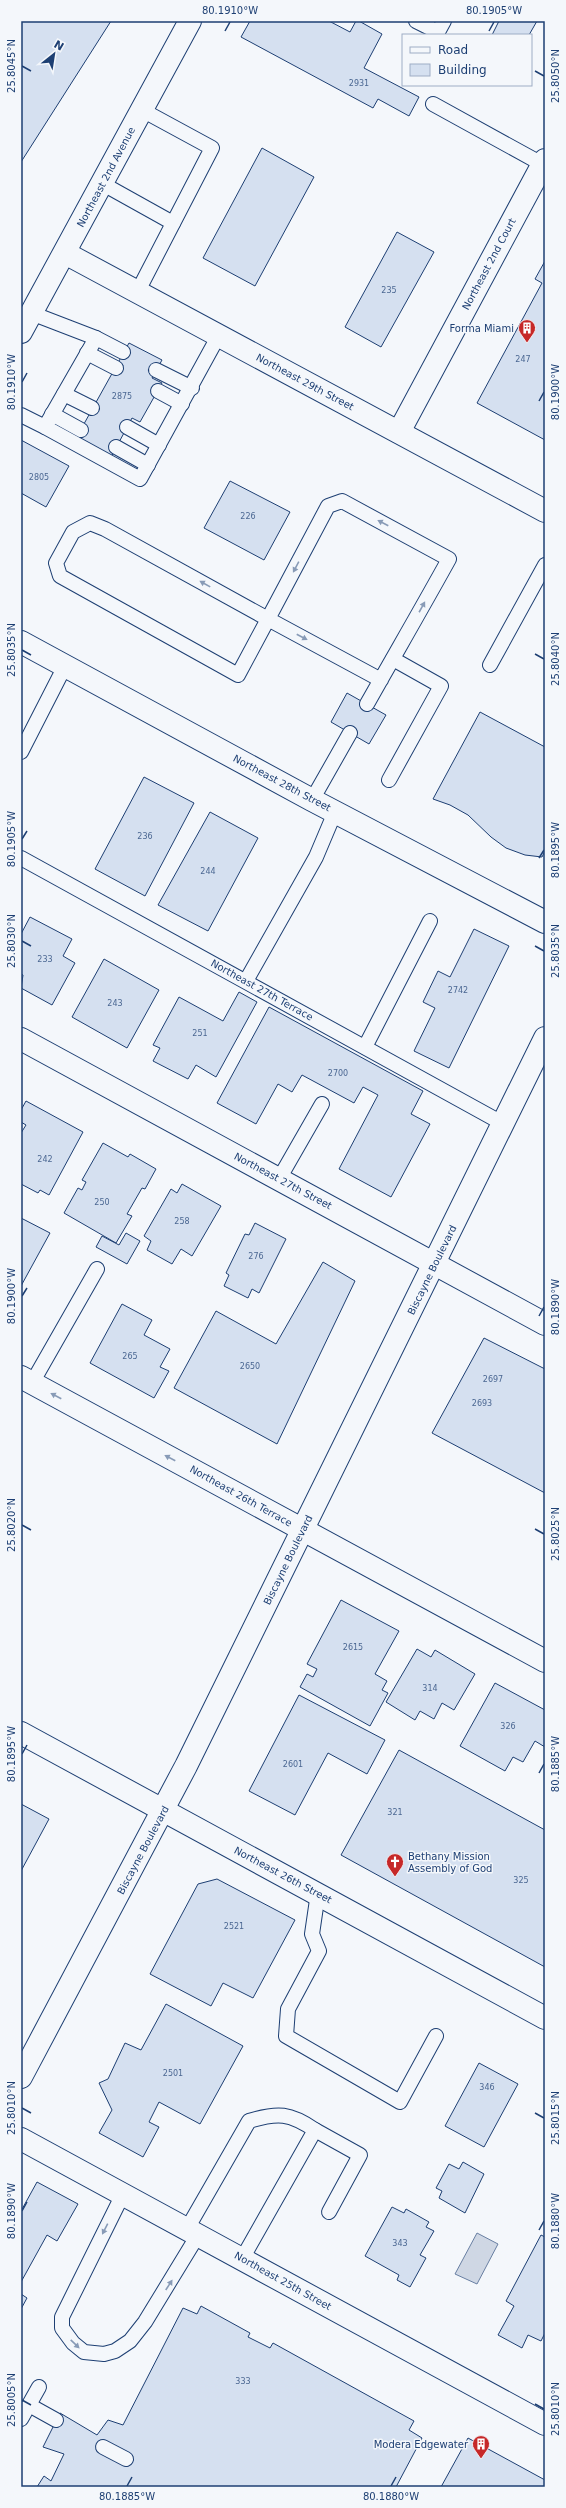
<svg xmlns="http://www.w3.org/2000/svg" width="566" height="2508" font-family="'DejaVu Sans',sans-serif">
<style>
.water{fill:#cfd7e4;stroke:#687fa3}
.building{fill:#d5e0f0;stroke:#1d3f73}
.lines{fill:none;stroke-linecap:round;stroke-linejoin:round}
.service-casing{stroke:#1d3f73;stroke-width:16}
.minor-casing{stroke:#1d3f73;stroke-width:24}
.tertiary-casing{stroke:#1d3f73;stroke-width:24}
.secondary-casing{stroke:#1d3f73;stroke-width:24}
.primary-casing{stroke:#1d3f73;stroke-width:24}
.service{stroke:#f4f7fb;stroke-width:14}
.minor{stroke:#f4f7fb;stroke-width:22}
.tertiary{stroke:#f4f7fb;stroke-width:22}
.secondary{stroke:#f4f7fb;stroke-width:22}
.primary{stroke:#f4f7fb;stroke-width:22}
.oneway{fill:#889bb7}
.ticks{fill:none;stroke:#1d3f73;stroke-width:1.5}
.labels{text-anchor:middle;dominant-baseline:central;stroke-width:3;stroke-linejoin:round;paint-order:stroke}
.number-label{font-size:8px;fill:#4b6792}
.street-label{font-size:10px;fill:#1d3f73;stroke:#f4f7fb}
.poi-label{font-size:10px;fill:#1d3f73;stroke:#f4f7fb;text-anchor:end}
.neatline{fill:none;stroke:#1d3f73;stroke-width:1.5}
.ticks-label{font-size:10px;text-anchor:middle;fill:#1d3f73}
</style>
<rect width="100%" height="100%" fill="#f4f7fb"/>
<polygon class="water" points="477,2233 498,2244 477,2284 455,2274"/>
<g class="building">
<polygon points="21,21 111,21 21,162"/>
<polygon points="250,21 329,21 350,32 356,21 359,21 382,34 364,68 419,97 409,116 378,99 373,108 241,37"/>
<polygon points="499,21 537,21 529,35 492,35"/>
<polygon points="262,148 314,177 255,286 203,258"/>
<polygon points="397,232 434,252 381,347 345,327"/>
<polygon points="545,261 545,440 477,403 542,283 535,279"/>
<polygon points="129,343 162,360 152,378 162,383 140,422 132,418 110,459 75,440"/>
<polygon points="21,440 69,466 46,507 21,493"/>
<polygon points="230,481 290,512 264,560 204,528"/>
<polygon points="347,693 386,715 369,744 331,722"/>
<polygon points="480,712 545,747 545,851 542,857 525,855 506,848 491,837 468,815 450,805 433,799"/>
<polygon points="144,777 194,803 145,896 95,869"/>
<polygon points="210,812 258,838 208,931 158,905"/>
<polygon points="30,917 72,939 63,956 75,963 52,1005 21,988 23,975 21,974 21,934"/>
<polygon points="474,929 509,946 449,1068 414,1051 435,1008 423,1002 438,971 450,977"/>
<polygon points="104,959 159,990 127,1048 72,1017"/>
<polygon points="239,992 257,1002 216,1077 196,1065 188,1079 153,1061 160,1048 153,1045 179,997 223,1021"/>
<polygon points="269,1007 423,1091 411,1114 430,1124 391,1197 339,1169 378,1095 363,1087 354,1103 302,1075 292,1092 278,1084 256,1124 217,1103"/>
<polygon points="26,1101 83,1132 49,1195 40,1190 38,1193 21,1184 21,1133 26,1125 21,1122 21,1110"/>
<polygon points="103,1143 128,1157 130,1154 156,1169 145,1189 142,1188 127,1214 132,1216 116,1243 64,1213 78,1188 82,1190 86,1182 82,1180"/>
<polygon points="182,1184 221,1206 192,1256 181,1249 172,1264 147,1250 151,1241 144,1236 171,1189 177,1193"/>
<polygon points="21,1218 50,1233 21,1286"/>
<polygon points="255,1223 286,1239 259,1293 252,1289 248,1298 224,1286 229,1275 226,1273 245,1234 249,1235"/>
<polygon points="126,1233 140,1241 127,1264 96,1247 102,1236 119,1245"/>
<polygon points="323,1262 355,1281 277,1444 174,1388 216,1311 276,1344"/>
<polygon points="122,1304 152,1320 144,1335 170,1349 160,1367 169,1371 154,1398 90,1363"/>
<polygon points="484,1338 545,1369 545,1493 432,1433"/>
<polygon points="341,1600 399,1631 375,1674 387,1681 382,1690 388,1693 370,1726 300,1687 307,1674 313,1677 317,1669 307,1664"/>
<polygon points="417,1649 431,1657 435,1650 475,1674 454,1710 442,1703 434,1719 420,1711 415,1720 386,1702"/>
<polygon points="495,1683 545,1710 545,1747 535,1741 523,1762 513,1757 505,1771 460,1746"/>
<polygon points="299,1695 385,1740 367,1774 328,1753 295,1815 249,1791"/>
<polygon points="399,1750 545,1830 545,1967 341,1855"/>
<polygon points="21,1804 49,1819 21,1871"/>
<polygon points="217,1879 295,1920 253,1998 223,1983 211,2006 150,1974 198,1884"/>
<polygon points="166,2004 243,2046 200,2124 159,2102 149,2122 159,2127 143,2157 99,2133 112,2110 99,2083 108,2079 125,2043 141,2050"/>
<polygon points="479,2063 518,2084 484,2147 445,2126"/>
<polygon points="463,2162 484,2174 465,2213 439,2198 442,2191 436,2188 449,2164 459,2169"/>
<polygon points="37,2182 78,2204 57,2241 47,2235 21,2282 21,2211"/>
<polygon points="392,2207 404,2213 406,2209 429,2222 426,2227 434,2231 420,2255 426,2258 410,2287 397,2280 399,2275 365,2256"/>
<polygon points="541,2235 545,2237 545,2333 541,2341 528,2335 522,2348 498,2335 514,2306 506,2301"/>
<polygon points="21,2294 27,2298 21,2309"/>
<polygon points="201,2306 250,2333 248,2337 270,2348 273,2343 414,2421 409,2430 422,2438 396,2487 37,2487 44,2476 51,2481 64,2454 43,2447 60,2413 97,2435 108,2420 123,2425 183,2308 197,2314"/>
<polygon points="468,2438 545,2480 545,2487 441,2487"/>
</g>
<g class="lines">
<g class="service-casing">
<g id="service">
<polyline points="416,21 438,32 444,21"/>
<polyline points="433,104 542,164"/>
<polyline points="103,184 173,223"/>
<polyline points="138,291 212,148 142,110"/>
<polyline points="31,313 96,338 123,352"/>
<polyline points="87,353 116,368"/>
<polyline points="156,370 192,388"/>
<polyline points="158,391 182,404"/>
<polyline points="64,394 92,408"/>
<polyline points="52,414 81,430"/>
<polyline points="21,415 45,427 96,338"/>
<polyline points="45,427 140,479 219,335"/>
<polyline points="127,427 159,445"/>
<polyline points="116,447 148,465"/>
<polyline points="490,665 545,565"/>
<path d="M367 704C394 656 422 608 449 559L342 501 328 506 268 619 105 529 90 523 73 532 56 563 60 576 238 675 268 619 381 680"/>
<polyline points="21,752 65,666"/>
<polyline points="389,780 441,686 393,659"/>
<polyline points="312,800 350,733"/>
<polyline points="21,858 502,1123"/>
<polyline points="246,981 316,857 335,812"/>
<polyline points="365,1047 430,921"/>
<polyline points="279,1179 322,1104"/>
<polyline points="32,1383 97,1269"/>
<polyline points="318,1893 312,1934 319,1951 288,2009 286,2036 400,2102 436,2036"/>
<polyline points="315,2130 360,2155 329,2212"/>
<polyline points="123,2194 62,2317 62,2328 73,2343 84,2352 104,2354 115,2351 130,2341 145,2322 198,2235"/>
<path d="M187 2229 249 2121C278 2112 290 2113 315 2130L242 2259"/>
<polyline points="29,2405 56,2420"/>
<polyline points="21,2419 39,2387"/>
<polyline points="103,2447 126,2459"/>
</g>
</g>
<g class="minor-casing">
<g id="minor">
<polyline points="399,432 545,160"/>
<polyline points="21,642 312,800 545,922"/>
<polyline points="21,1039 545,1324"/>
<polyline points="21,1377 545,1661"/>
<polyline points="21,1733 545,2018"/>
<polyline points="21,2139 545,2424"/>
</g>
</g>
<g class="tertiary-casing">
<polyline id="tertiary" points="65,253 545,511"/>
</g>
<g class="secondary-casing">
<polyline id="secondary" points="21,332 190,21"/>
</g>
<g class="primary-casing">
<polyline id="primary" points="21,2077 186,1766 545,1038"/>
</g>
<use href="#service" class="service"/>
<use href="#minor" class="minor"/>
<use href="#tertiary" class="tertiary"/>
<use href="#secondary" class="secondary"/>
<use href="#primary" class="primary"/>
</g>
<defs><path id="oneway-solid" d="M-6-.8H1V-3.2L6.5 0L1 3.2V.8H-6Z"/></defs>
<g class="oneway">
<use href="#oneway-solid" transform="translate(383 523) rotate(-152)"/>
<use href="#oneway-solid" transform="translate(296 567) rotate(118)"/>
<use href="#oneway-solid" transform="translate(205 584) rotate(-151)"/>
<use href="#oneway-solid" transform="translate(422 607) rotate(-61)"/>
<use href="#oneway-solid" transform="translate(302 637) rotate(28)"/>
<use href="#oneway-solid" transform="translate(56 1396) rotate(-152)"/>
<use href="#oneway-solid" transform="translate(170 1458) rotate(-152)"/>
<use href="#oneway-solid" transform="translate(105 2229) rotate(117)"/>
<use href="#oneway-solid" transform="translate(169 2285) rotate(-57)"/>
<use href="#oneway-solid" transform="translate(75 2344) rotate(44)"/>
</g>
<path class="ticks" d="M225 31 230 22M489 31 494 22M22 66 31 71M535 71 544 76M22 382 27 373M539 401 544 392M22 650 31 655M535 654 544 659M22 839 27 831M539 858 544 850M22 941 31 946M535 946 544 951M22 1296 27 1288M539 1316 544 1307M22 1525 31 1530M535 1529 544 1534M22 1754 27 1745M539 1773 544 1764M22 2108 31 2113M535 2113 544 2118M22 2211 27 2202M539 2230 544 2221M22 2400 31 2405M535 2404 544 2409M127 2486 132 2477M391 2486 396 2477"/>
<defs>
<g id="building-pin" transform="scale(0.9)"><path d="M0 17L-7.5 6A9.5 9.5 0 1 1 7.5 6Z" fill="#c62828" stroke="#f4f7fb"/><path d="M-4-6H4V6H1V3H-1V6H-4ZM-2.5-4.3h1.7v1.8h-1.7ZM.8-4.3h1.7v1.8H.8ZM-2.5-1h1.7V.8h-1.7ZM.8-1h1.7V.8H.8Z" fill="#fff"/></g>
<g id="church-pin" transform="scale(0.9)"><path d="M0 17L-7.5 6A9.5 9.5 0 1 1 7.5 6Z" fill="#c62828" stroke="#f4f7fb"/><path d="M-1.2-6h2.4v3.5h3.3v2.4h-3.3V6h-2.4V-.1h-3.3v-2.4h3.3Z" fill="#fff"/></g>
</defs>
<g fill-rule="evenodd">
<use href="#building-pin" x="527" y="328"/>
<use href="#church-pin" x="395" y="1862"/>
<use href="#building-pin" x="481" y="2444"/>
</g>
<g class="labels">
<g class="number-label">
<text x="359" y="83">2931</text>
<text x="389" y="290">235</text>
<text x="523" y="359">247</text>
<text x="122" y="396">2875</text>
<text x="39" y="477">2805</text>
<text x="248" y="516">226</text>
<text x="145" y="836">236</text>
<text x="208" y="871">244</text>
<text x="45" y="959">233</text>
<text x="458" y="990">2742</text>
<text x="115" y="1003">243</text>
<text x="200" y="1033">251</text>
<text x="338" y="1073">2700</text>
<text x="45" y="1159">242</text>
<text x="102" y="1202">250</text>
<text x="182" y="1221">258</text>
<text x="256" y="1256">276</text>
<text x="130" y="1356">265</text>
<text x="250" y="1366">2650</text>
<text x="493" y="1379">2697</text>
<text x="482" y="1403">2693</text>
<text x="353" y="1647">2615</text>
<text x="430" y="1688">314</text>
<text x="508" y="1726">326</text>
<text x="293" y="1764">2601</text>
<text x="395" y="1812">321</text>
<text x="521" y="1880">325</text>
<text x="234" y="1926">2521</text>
<text x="173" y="2073">2501</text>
<text x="487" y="2087">346</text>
<text x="400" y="2243">343</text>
<text x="243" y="2381">333</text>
</g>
<g class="street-label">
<text transform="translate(106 177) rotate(-62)">Northeast 2nd Avenue</text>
<text transform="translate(489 264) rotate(-62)">Northeast 2nd Court</text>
<text transform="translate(305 382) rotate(28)">Northeast 29th Street</text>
<text transform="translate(282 783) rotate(28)">Northeast 28th Street</text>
<text transform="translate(262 990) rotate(29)">Northeast 27th Terrace</text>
<text transform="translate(283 1181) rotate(28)">Northeast 27th Street</text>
<text transform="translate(432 1270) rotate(-64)">Biscayne Boulevard</text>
<text transform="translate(241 1496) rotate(29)">Northeast 26th Terrace</text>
<text transform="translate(288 1560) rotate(-64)">Biscayne Boulevard</text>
<text transform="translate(143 1850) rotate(-62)">Biscayne Boulevard</text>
<text transform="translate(283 1875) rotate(28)">Northeast 26th Street</text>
<text transform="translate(283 2281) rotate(29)">Northeast 25th Street</text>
</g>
<g class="poi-label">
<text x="514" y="328">Forma Miami</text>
<text x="408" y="1856" text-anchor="start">Bethany Mission<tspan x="408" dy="12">Assembly of God</tspan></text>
<text x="468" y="2444">Modera Edgewater</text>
</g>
</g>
<rect width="566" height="2508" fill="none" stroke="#f4f7fb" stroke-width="44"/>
<rect x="402" y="34" width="130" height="52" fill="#f4f7fb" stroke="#9eadc5"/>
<rect x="410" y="47" width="20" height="6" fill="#f4f7fb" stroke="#9eadc5"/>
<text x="438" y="54" font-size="12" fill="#1d3f73">Road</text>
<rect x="410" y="64" width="20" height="12" fill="#d5e0f0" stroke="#9eadc5"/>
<text x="438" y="74" font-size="12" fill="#1d3f73">Building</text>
<g transform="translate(54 54) rotate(30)" stroke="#f4f7fb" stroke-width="3" paint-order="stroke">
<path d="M0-3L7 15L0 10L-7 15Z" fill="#1d3f73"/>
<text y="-6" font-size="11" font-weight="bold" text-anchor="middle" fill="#1d3f73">N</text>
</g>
<rect x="22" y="22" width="522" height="2464" class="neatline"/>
<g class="ticks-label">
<text x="230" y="14">80.1910°W</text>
<text x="494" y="14">80.1905°W</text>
<text transform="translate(11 66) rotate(-90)" y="4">25.8045°N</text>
<text transform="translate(555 76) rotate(-90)" y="4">25.8050°N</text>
<text transform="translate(11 382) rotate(-90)" y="4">80.1910°W</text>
<text transform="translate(555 392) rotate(-90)" y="4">80.1900°W</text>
<text transform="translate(11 650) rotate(-90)" y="4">25.8035°N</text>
<text transform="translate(555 659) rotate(-90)" y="4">25.8040°N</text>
<text transform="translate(11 839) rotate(-90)" y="4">80.1905°W</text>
<text transform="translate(555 850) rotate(-90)" y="4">80.1895°W</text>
<text transform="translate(11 941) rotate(-90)" y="4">25.8030°N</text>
<text transform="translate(555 951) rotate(-90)" y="4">25.8035°N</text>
<text transform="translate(11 1296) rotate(-90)" y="4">80.1900°W</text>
<text transform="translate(555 1307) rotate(-90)" y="4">80.1890°W</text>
<text transform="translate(11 1525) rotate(-90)" y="4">25.8020°N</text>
<text transform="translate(555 1534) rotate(-90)" y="4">25.8025°N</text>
<text transform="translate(11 1754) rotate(-90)" y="4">80.1895°W</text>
<text transform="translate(555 1764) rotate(-90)" y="4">80.1885°W</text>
<text transform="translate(11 2108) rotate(-90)" y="4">25.8010°N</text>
<text transform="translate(555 2118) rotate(-90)" y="4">25.8015°N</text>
<text transform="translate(11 2211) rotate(-90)" y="4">80.1890°W</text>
<text transform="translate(555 2221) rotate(-90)" y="4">80.1880°W</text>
<text transform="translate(11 2400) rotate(-90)" y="4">25.8005°N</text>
<text transform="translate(555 2409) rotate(-90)" y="4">25.8010°N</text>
<text x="127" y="2500">80.1885°W</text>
<text x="391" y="2500">80.1880°W</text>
</g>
</svg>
